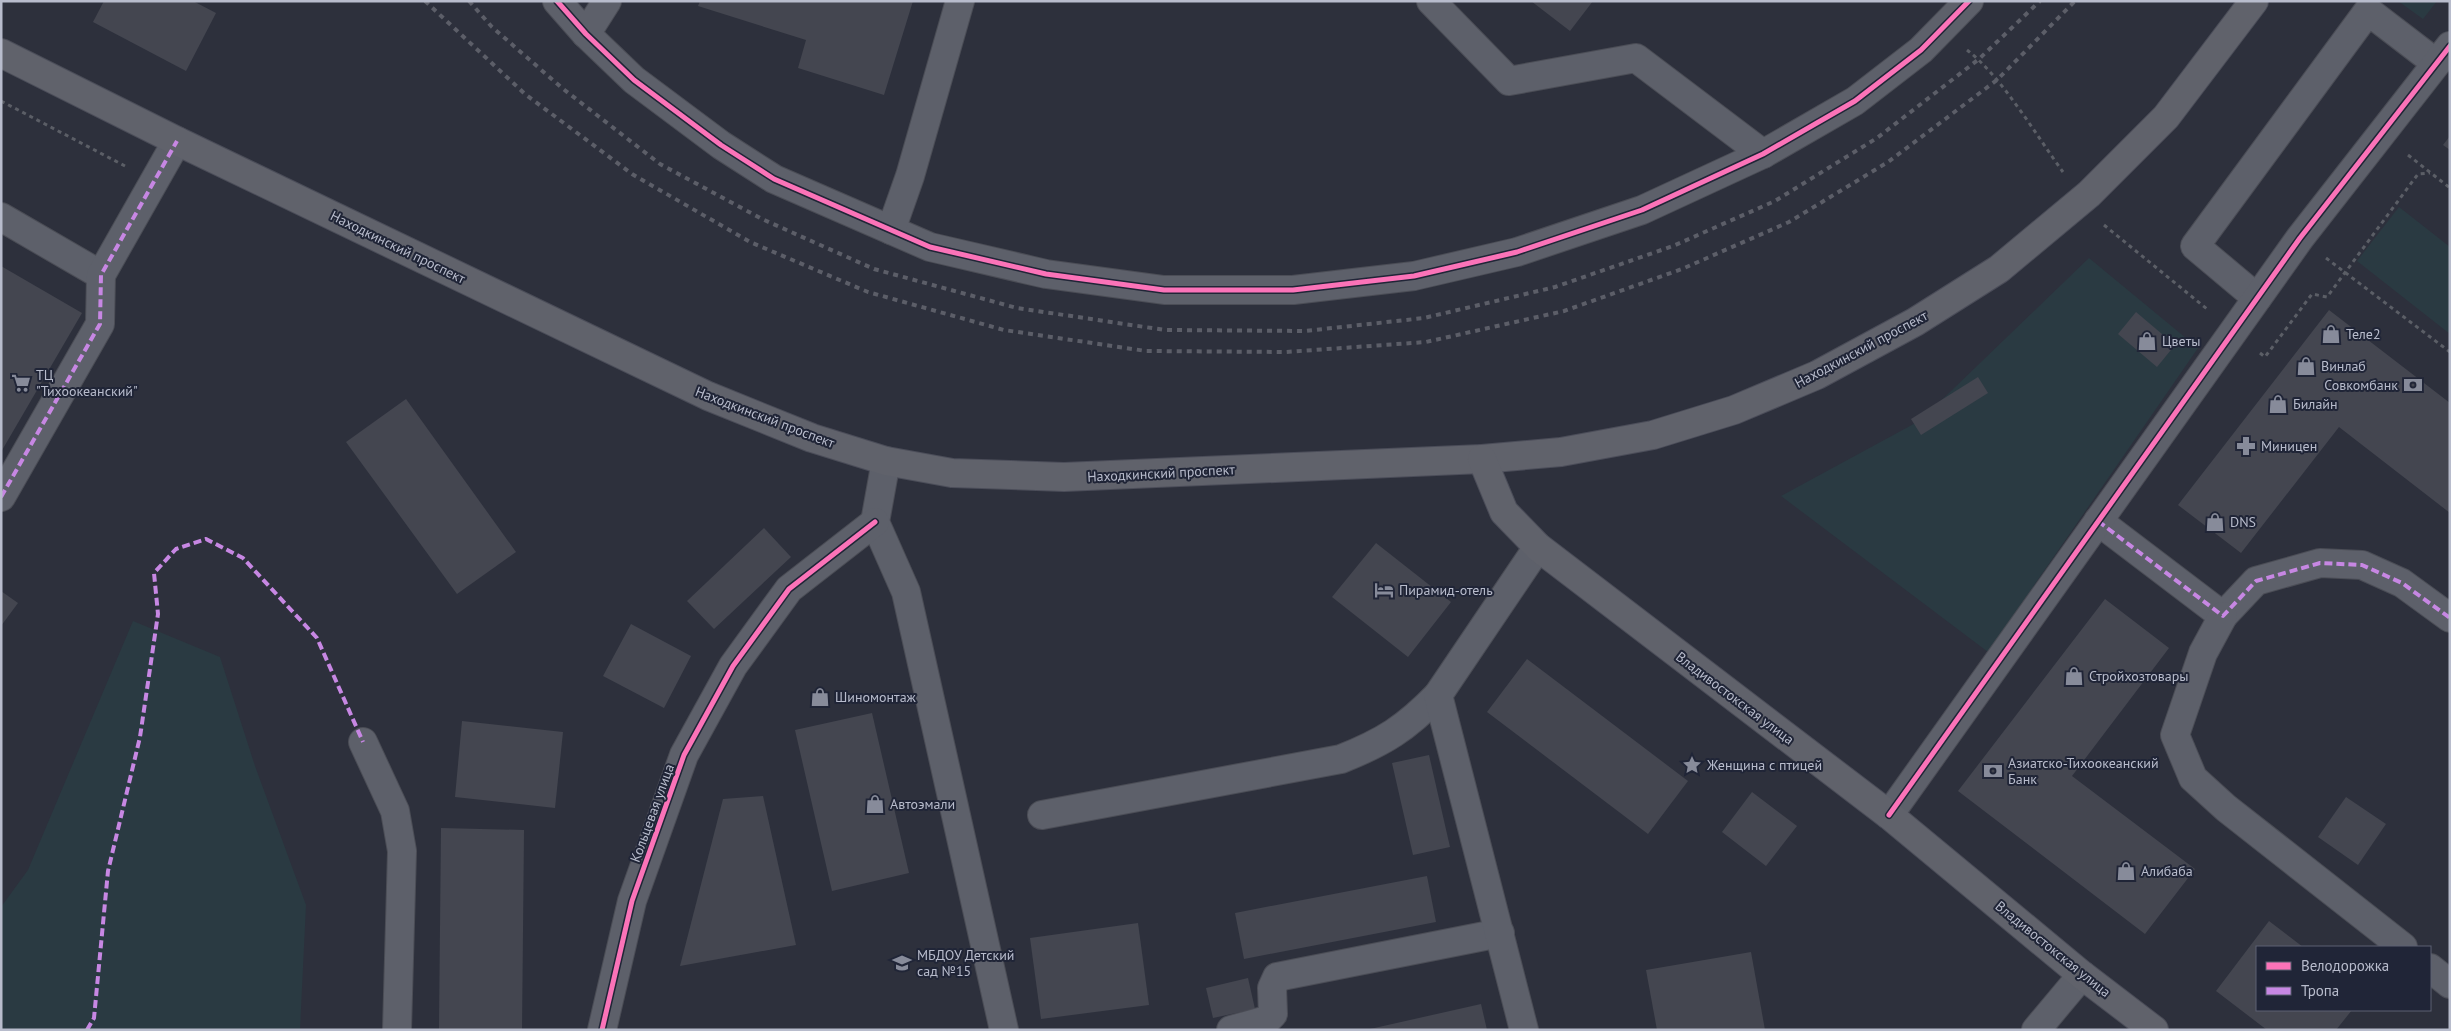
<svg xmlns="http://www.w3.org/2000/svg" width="2451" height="1031" font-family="'PT Sans',sans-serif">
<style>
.green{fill:#2a3a42}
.building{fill:#444650}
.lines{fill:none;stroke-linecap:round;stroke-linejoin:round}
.minor-casing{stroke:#4b4d56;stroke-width:30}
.major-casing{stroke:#4b4d59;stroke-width:30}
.path{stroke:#5b5e66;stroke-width:3;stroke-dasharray:4 4;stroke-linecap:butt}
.minor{stroke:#5d606a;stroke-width:28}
.major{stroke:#60626b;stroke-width:28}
.rail{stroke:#5c5e68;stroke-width:4;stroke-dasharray:5 5;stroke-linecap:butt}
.quiet{stroke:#c787e3;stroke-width:4;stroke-dasharray:8 4;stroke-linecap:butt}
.cycleway-casing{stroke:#202537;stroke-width:8}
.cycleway{stroke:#fb73b8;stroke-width:5}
.labels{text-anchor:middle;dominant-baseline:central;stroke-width:4;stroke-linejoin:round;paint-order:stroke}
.street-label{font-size:14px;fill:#b8bccc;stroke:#202537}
.poi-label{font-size:14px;fill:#b8bccc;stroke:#202537;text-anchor:start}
</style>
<rect width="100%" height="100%" fill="#2d303c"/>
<g class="green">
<polygon points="2398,1 2437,1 2423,19"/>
<polygon points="2399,207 2450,247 2450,334 2357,261"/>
<polygon points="2089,258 2198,348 1988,652 1781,496 1921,420"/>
<polygon points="133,621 220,657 255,766 306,905 300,1030 1,1030 1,907 28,870"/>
</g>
<g class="building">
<polygon points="104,1 193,1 216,13 186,71 93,22"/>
<polygon points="700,1 913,1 884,95 798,68 806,40 698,6"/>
<polygon points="1531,1 1593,1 1570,31"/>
<polygon points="2450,136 2450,150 2443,145"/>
<polygon points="1,266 82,313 1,452"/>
<polygon points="2329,310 2450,403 2450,513 2339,427 2241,553 2178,505"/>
<polygon points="2136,312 2175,345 2157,367 2118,334"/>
<polygon points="1978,377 1988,393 1921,435 1911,419"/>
<polygon points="406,399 516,552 457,594 346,442"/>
<polygon points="764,528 791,557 714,629 687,601"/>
<polygon points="1376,543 1451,602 1408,657 1332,597"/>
<polygon points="1,591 18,603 1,626"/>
<polygon points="2105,599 2169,648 2072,776 2195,869 2145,934 1958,791"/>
<polygon points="631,624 691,656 664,708 603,676"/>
<polygon points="1527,659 1688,781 1648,834 1487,712"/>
<polygon points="872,713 909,873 832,891 795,730"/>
<polygon points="462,721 563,732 555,808 455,797"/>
<polygon points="1429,755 1450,847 1413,855 1392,763"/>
<polygon points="1752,792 1797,826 1766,866 1722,832"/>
<polygon points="763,796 796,945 680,966 723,799"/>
<polygon points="2346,797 2386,824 2358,865 2318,837"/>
<polygon points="441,828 524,830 522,1030 439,1030"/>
<polygon points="1427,876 1436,922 1244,959 1235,913"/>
<polygon points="2269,921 2303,947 2257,947 2257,1010 2352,1010 2336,1030 2267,1030 2216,991"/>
<polygon points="1138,923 1149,1005 1041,1019 1030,938"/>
<polygon points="1751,952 1765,1030 1657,1030 1646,970"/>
<polygon points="1248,978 1255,1009 1213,1018 1206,988"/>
<polygon points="1481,1004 1487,1030 1370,1030 1370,1029"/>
</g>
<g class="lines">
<g class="minor-casing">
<g id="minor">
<polyline points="557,1 586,34 634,80 721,145 774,179 930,247 1046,274 1164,290 1293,290 1414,276 1517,252 1642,210 1763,154 1855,101 1921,50 1969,1"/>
<polyline points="1431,1 1509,81 1636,58 1763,154"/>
<polyline points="586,34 607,1"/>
<polyline points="1,217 101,275"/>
<polyline points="891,230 910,176 960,1"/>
<polyline points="2257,298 2195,246 2368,11 2436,63"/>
<polyline points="886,461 875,522 906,592 1004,1030"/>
<polyline points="1,497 100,324 101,275 177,141"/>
<polyline points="2098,521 2223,616 2256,581 2320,563 2362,565 2402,583 2450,618"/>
<polyline points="2223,616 2203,653 2175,735 2193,778 2226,808 2403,947"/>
<polyline points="363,742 395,811 402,851 397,1030"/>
<path d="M1042 815 1341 759C1384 742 1406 728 1438 695"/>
<polyline points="1889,815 2300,238 2450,46"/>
<polyline points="2430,968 2450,984"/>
<polyline points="602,1030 632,901 684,755 733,666 789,589 875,522"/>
<polyline points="1231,1030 1267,1020 1273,1014 1272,988 1277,977 1500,933"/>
<polyline points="1524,1030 1438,695 1538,547"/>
<polyline points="2036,1030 2082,975"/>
</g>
</g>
<g class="major-casing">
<g id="major">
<polyline points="1,53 177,141 708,396 812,438 886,461 952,473 1064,477 1482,459 1561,452 1653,435 1734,410 1817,375 1915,322 1999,269 2089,194 2166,117 2254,1"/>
<polyline points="1482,459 1504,512 1538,547 1889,815 2082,975 2154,1030"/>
</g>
</g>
<g class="path">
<path d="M1967 50C2002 77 2036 135 2063 172"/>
<polyline points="1,101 125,166"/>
<polyline points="2408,155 2450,188"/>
<polyline points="2104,225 2207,309"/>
<polyline points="2326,258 2450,352"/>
<polyline points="2260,353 2265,357 2312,294 2327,297 2418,174 2430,173"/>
</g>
<use href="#minor" class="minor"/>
<use href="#major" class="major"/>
<g class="rail">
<polyline points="425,1 525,94 632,174 750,242 868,292 1004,330 1146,351 1286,352 1426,342 1564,311 1682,269 1789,222 1888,162 1997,80 2075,1"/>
<polyline points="469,1 492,27 562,88 660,164 762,219 874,269 1017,308 1165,330 1305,331 1424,318 1555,287 1673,246 1775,201 1877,138 1979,59 2040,1"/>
</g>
<g class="quiet">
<polyline points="1,497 100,324 101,275 177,141"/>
<polyline points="2098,521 2223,616 2256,581 2320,563 2362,565 2402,583 2450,618"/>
<polyline points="87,1030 94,1018 108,871 140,737 158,614 154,573 176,549 206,539 243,558 317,638 363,742"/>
</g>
<g class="cycleway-casing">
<g id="cycleway">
<polyline points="557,1 586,34 634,80 721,145 774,179 930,247 1046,274 1164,290 1293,290 1414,276 1517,252 1642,210 1763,154 1855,101 1921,50 1969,1"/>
<polyline points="1889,815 2300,238 2450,46"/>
<polyline points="602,1030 632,901 684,755 733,666 789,589 875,522"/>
</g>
</g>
<use href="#cycleway" class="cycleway"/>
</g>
<defs>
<g id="shop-bare" transform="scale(1.5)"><path d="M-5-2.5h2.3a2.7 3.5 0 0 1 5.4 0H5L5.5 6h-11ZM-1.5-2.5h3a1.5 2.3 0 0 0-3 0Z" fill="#878b9a" stroke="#202537" stroke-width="2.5" paint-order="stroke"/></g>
<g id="supermarket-bare" transform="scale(1.5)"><path d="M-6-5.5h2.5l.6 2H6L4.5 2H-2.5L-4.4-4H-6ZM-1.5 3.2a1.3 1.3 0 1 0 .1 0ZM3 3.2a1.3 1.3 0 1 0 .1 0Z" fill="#878b9a" stroke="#202537" stroke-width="2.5" paint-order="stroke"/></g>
<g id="bank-bare" transform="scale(1.5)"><path d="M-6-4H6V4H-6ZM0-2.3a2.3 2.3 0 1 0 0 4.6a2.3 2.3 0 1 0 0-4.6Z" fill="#878b9a" stroke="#202537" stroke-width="2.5" paint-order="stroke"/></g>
<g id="pharmacy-bare" transform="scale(1.5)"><path d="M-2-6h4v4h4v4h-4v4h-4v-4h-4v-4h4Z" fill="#878b9a" stroke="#202537" stroke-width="2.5" paint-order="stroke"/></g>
<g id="hotel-bare" transform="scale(1.5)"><path d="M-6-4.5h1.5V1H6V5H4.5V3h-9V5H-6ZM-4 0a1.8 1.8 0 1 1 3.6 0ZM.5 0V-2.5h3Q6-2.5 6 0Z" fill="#878b9a" stroke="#202537" stroke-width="2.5" paint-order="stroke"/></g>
<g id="sight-bare" transform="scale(1.5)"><path d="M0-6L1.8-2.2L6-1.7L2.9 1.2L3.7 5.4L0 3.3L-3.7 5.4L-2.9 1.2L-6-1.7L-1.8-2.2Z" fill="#878b9a" stroke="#202537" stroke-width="2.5" paint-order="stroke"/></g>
<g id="school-bare" transform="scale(1.5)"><path d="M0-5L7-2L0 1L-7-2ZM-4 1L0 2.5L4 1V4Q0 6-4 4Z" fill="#878b9a" stroke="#202537" stroke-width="2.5" paint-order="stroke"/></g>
</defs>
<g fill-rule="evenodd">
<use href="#shop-bare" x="2331" y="334"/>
<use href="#shop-bare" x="2147" y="341"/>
<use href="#shop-bare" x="2306" y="366"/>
<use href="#supermarket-bare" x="21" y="383"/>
<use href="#bank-bare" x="2413" y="385"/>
<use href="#shop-bare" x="2278" y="404"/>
<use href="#pharmacy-bare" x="2246" y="446"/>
<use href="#shop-bare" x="2215" y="522"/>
<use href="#hotel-bare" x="1384" y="590"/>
<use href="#shop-bare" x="2074" y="676"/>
<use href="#shop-bare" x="820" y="697"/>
<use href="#sight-bare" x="1692" y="765"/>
<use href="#bank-bare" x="1993" y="771"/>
<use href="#shop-bare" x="875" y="804"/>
<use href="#shop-bare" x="2126" y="871"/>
<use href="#school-bare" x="902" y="963"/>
</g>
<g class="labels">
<g class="street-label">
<text transform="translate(398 247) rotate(26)">Находкинский проспект</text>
<text transform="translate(1861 349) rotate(-28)">Находкинский проспект</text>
<text transform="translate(765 417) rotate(21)">Находкинский проспект</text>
<text transform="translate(1161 473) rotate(-3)">Находкинский проспект</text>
<text transform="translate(1735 698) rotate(37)">Владивостокская улица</text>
<text transform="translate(652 813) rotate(-70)">Кольцевая улица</text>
<text transform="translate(2053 949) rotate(39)">Владивостокская улица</text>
</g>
<g class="poi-label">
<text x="2346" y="334">Теле2</text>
<text x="2162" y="341">Цветы</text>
<text x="2321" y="366">Винлаб</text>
<text x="36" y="375">ТЦ<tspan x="36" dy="16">"Тихоокеанский"</tspan></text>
<text x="2398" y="385" text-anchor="end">Совкомбанк</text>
<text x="2293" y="404">Билайн</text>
<text x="2261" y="446">Миницен</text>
<text x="2230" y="522">DNS</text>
<text x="1399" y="590">Пирамид-отель</text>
<text x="2089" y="676">Стройхозтовары</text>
<text x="835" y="697">Шиномонтаж</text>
<text x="2008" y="763">Азиатско-Тихоокеанский<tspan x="2008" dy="16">Банк</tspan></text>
<text x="1707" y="765">Женщина с птицей</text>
<text x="890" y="804">Автоэмали</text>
<text x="2141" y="871">Алибаба</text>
<text x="917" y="955">МБДОУ Детский<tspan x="917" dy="16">сад №15</tspan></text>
</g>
</g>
<rect width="2451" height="1031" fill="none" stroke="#b8bccc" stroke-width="5"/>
<rect x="2256" y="946" width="175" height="65" fill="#202537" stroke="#5d6173"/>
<rect x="2266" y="962" width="25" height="8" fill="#fb73b8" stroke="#5d6173"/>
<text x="2301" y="971" font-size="15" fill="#b8bccc">Велодорожка</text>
<rect x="2266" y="987" width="25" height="8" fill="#c787e3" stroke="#5d6173"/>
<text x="2301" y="996" font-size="15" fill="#b8bccc">Тропа</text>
</svg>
